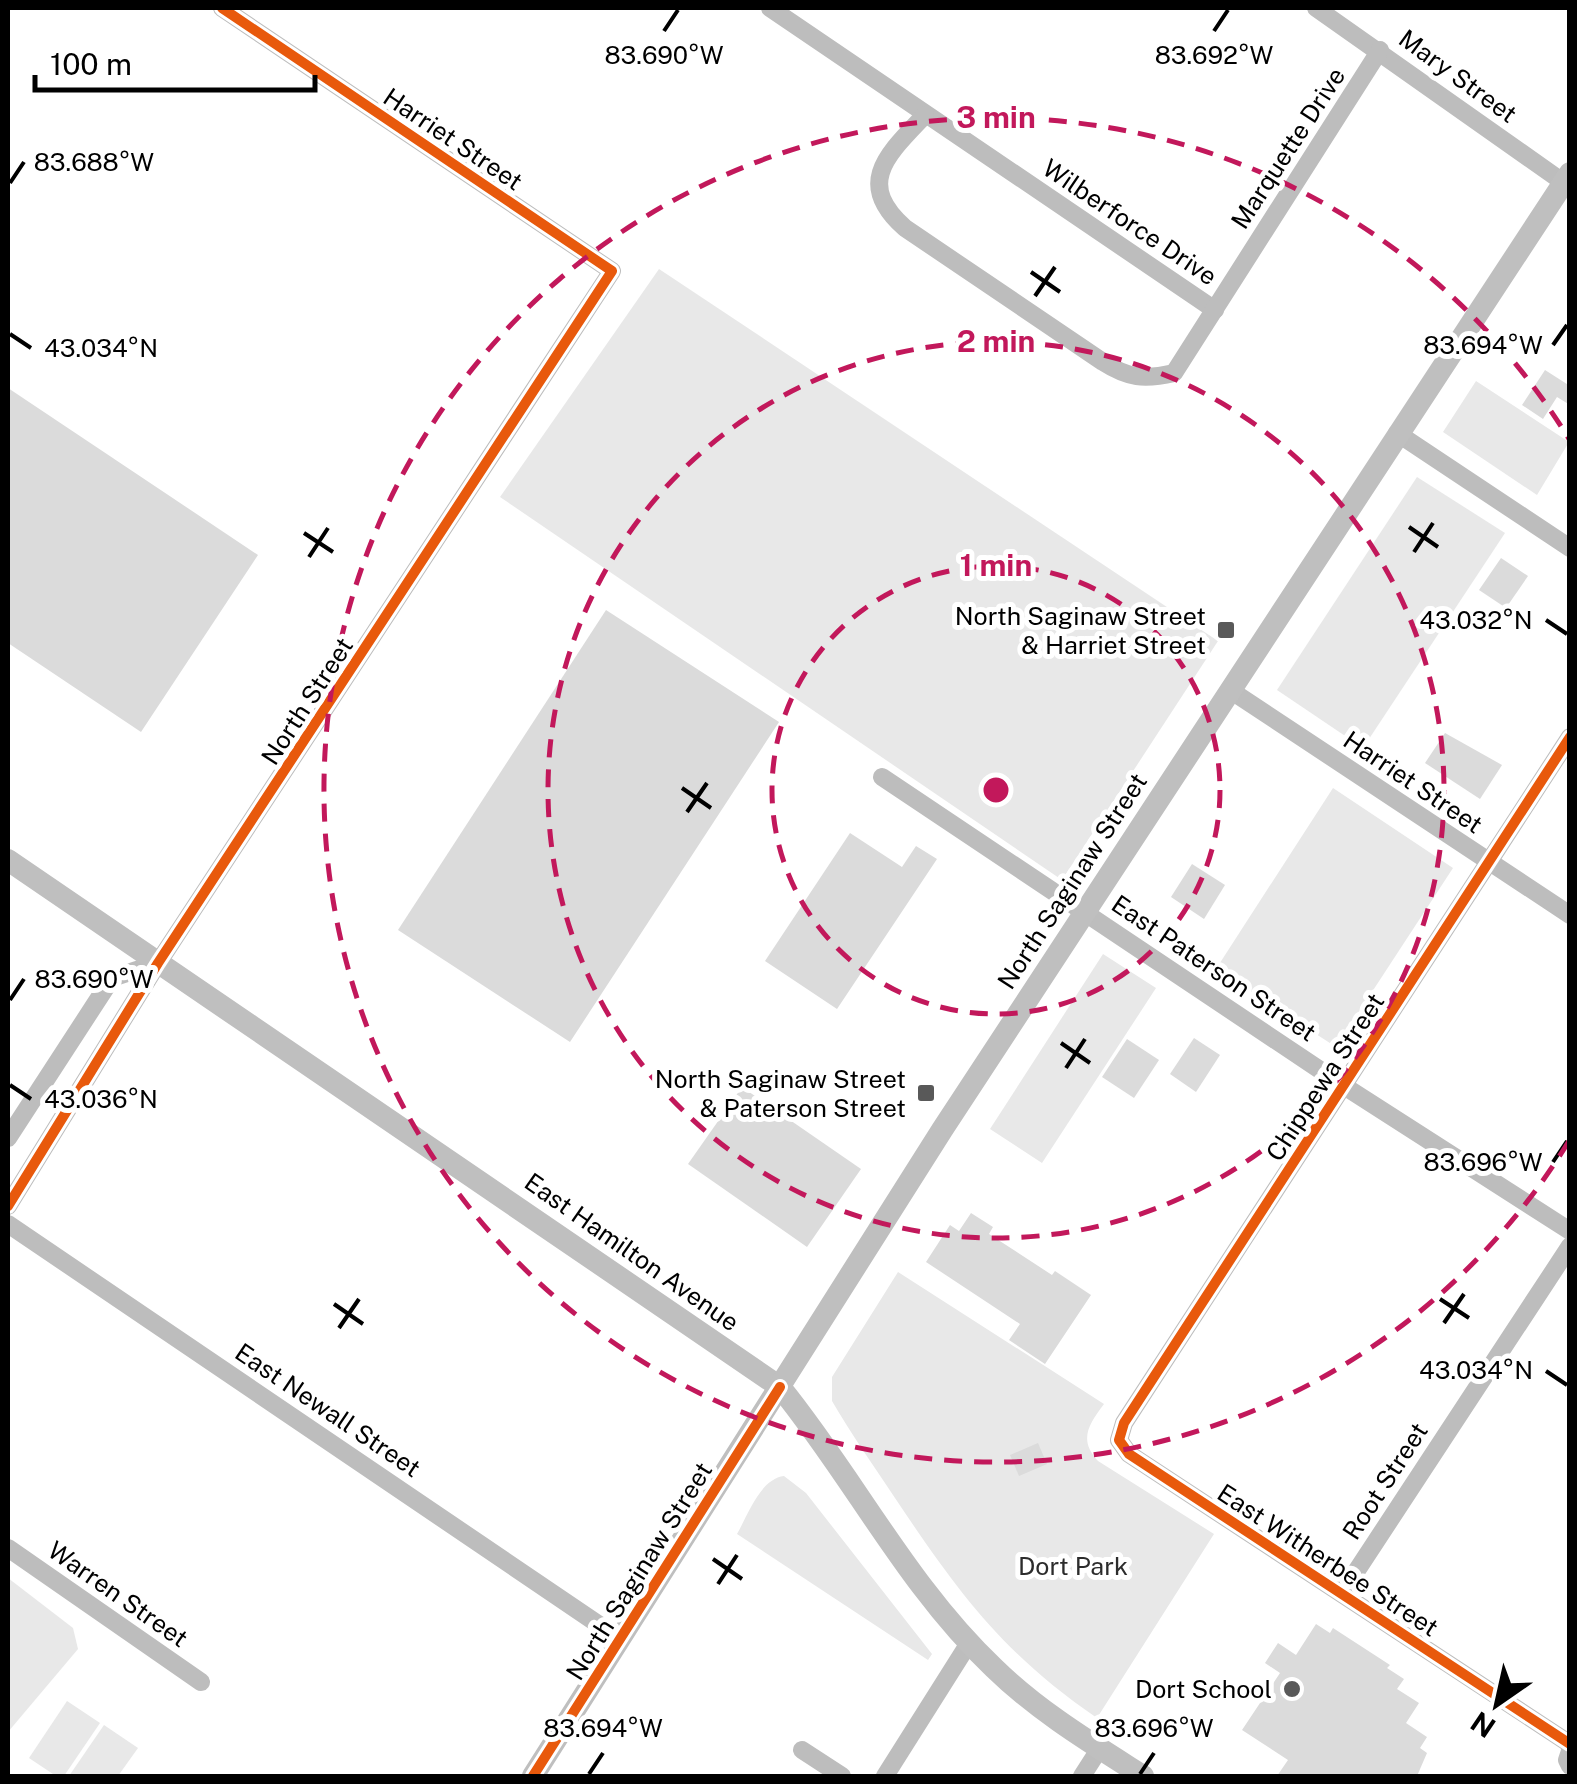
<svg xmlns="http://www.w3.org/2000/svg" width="1577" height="1784" font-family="'Public Sans',sans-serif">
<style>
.green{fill:#e8e8e8}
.building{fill:#dbdbdb}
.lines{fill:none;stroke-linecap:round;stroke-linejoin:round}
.street{stroke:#bdbdbd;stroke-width:18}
.secondary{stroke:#bfbfbf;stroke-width:22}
.cycleway-casing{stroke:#fff;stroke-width:16}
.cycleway{stroke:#e8590c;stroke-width:10}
.ticks{fill:none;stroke:#000;stroke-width:4}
.ring{fill:none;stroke:#c2185b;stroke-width:5;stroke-dasharray:18 12}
.poi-dot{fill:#595959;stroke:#fff;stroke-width:4}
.labels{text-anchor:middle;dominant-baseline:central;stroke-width:10;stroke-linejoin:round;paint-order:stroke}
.street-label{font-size:25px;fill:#000;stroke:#fff}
.poi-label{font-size:25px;fill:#000;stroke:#fff;text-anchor:end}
.park-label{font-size:25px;fill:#2c2c2c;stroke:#fff}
.ticks-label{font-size:25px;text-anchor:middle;fill:#000;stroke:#fff;stroke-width:10;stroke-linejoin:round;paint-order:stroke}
.centre{fill:#c2185b;stroke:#fff;stroke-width:5}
.ring-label{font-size:30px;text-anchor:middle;font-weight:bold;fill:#c2185b;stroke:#fff;stroke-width:10;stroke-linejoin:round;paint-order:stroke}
</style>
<rect width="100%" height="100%" fill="#fff"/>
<g class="green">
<polygon points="659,269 1218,641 1062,880 500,497"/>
<polygon points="1476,381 1569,442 1537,495 1443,432"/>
<polygon points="1417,477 1505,533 1363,748 1277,690"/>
<polygon points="1333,788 1453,868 1336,1047 1216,969"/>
<polygon points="1103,954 1156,988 1042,1163 990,1129"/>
<path d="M898 1272 1104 1404C1089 1424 1078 1440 1098 1461L1214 1534 1097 1718C1002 1653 958 1592 895 1498 874 1466 851 1434 832 1401V1377Z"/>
<path d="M784 1476 806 1493 932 1654 928 1660 737 1534C748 1515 760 1479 784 1476Z"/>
<polygon points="8,1578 73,1628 78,1649 8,1732"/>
<polygon points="67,1701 100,1723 64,1776 56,1776 29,1758"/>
<polygon points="104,1725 138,1748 118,1776 69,1776"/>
</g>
<g class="building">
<polygon points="1545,370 1570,386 1570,405 1557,397 1543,419 1522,405"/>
<polygon points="8,388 258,555 141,732 8,643"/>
<polygon points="1501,558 1528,576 1506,608 1479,590"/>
<polygon points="606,610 779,722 570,1042 398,930"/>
<polygon points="1445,733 1502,765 1480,799 1425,763"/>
<polygon points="850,833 902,867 916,846 937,859 837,1009 765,961"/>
<polygon points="1192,864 1225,885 1204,919 1171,897"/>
<polygon points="1194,1038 1220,1055 1196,1092 1170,1074"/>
<polygon points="1127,1039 1159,1060 1134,1098 1102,1077"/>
<polygon points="742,1087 861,1169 807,1247 688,1164"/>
<polygon points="971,1213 993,1227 989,1234 1052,1275 1055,1271 1091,1295 1045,1364 1009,1340 1020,1324 926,1262 950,1225 959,1231"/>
<polygon points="1038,1443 1047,1464 1019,1476 1010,1455"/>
<polygon points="1316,1624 1330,1633 1333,1628 1390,1665 1387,1668 1404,1679 1397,1689 1419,1703 1406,1723 1427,1737 1420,1748 1427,1753 1417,1776 1277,1776 1288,1760 1242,1730 1280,1673 1265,1663 1278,1643 1296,1655"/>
</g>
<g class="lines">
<g class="street">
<polyline points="770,8 1215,310"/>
<polyline points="1316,8 1570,187"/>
<path d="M925 115C888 154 854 183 905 228L1103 362C1128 378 1144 380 1174 373L1380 50"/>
<polyline points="1397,433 1570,548"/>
<polyline points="1230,690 1570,915"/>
<polyline points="1570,737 1124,1423 1119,1440 1129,1454 1570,1744"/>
<polyline points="882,777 1344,1086 1570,1231"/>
<polyline points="8,1138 112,978 158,963"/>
<polyline points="8,1206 158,963 612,271 222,8"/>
<polyline points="8,1224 620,1639"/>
<polyline points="8,1548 201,1682"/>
<polyline points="1342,1593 1570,1246"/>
<polyline points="802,1750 842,1776"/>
<polyline points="1570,1751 1567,1760 1570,1766"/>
<polyline points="885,1776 969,1643"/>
<polyline points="1082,1776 1100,1748"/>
</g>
<g class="secondary">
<path d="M8 860 780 1387C854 1478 908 1587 994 1668 1038 1711 1091 1743 1143 1776"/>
<polyline points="533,1776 942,1130 1570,173"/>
</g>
<g class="cycleway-casing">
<g id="cycleway">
<polyline points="1570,737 1124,1423 1119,1440 1129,1454 1570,1744"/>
<polyline points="8,1206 158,963 612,271 222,8"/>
<polyline points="533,1776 780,1387"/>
</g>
</g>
<use href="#cycleway" class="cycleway"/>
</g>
<path class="ticks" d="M664 31 678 10M1214 31 1228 10M10 183 24 162M1031 272 1060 292M1035 296 1055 267M10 334 31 348M1553 345 1567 325M1409 527 1438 547M304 533 333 552M1414 552 1433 523M309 557 328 528M1546 620 1567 634M682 788 711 808M687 812 707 783M10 1000 24 979M1061 1043 1090 1063M1066 1068 1085 1039M10 1085 31 1099M1553 1162 1567 1141M1440 1299 1469 1318M334 1304 363 1324M1444 1323 1464 1294M339 1328 359 1299M1546 1371 1567 1385M713 1559 742 1579M718 1584 737 1555M589 1774 603 1753M1140 1774 1154 1753"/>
<g class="ring">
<circle cx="996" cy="790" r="224"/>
<circle cx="996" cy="790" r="448"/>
<path d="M1569 1141A672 672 0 1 1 1569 439"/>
</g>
<g class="poi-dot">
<rect x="1216" y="620" width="20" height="20" rx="5"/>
<rect x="916" y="1083" width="20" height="20" rx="5"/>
<circle cx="1292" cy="1689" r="10"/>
</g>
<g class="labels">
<g class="street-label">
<text transform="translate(1458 76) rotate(36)">Mary Street</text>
<text transform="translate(453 139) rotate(34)">Harriet Street</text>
<text transform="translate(1288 148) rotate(-57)">Marquette Drive</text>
<text transform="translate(1130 222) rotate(34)">Wilberforce Drive</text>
<text transform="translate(307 701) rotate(-57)">North Street</text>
<text transform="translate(1413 782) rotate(34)">Harriet Street</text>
<text transform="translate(1072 881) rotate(-57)">North Saginaw Street</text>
<text transform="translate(1214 968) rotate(34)">East Paterson Street</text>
<text transform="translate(1325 1077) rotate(-57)">Chippewa Street</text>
<text transform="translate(632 1252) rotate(35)">East Hamilton Avenue</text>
<text transform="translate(328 1410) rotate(34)">East Newall Street</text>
<text transform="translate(1385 1481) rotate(-57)">Root Street</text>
<text transform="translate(1328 1560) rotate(33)">East Witherbee Street</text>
<text transform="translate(639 1571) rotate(-58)">North Saginaw Street</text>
<text transform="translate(118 1594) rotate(35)">Warren Street</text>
</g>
<g class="poi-label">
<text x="1206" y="616">North Saginaw Street<tspan x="1206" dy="29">&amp; Harriet Street</tspan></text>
<text x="906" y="1079">North Saginaw Street<tspan x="906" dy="29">&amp; Paterson Street</tspan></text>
<text x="1272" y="1689">Dort School</text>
</g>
<g class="park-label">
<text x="1073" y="1566">Dort Park</text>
</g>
</g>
<g class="ticks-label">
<text x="664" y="64">83.690°W</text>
<text x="1214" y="64">83.692°W</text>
<text x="94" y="171">83.688°W</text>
<text x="1483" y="354">83.694°W</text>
<text x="101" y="357">43.034°N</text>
<text x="1476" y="629">43.032°N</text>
<text x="94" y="988">83.690°W</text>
<text x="101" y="1108">43.036°N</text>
<text x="1483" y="1171">83.696°W</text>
<text x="1476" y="1379">43.034°N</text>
<text x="603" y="1737">83.694°W</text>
<text x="1154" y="1737">83.696°W</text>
</g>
<circle cx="996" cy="790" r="15" class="centre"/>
<g class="ring-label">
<text x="996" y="128">3 min</text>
<text x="996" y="352">2 min</text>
<text x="996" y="576">1 min</text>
</g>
<rect width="1577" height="1784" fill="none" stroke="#000000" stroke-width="20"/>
<g transform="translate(1497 1704) rotate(214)" stroke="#ffffff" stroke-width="8" paint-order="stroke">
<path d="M0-8L18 38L0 25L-18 38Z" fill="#000000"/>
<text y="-15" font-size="28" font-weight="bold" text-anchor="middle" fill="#000000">N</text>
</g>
<path d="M35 75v15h280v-15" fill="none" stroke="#000000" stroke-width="5"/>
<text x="50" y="75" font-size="30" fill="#000000" stroke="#ffffff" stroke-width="8" paint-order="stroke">100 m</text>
</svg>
